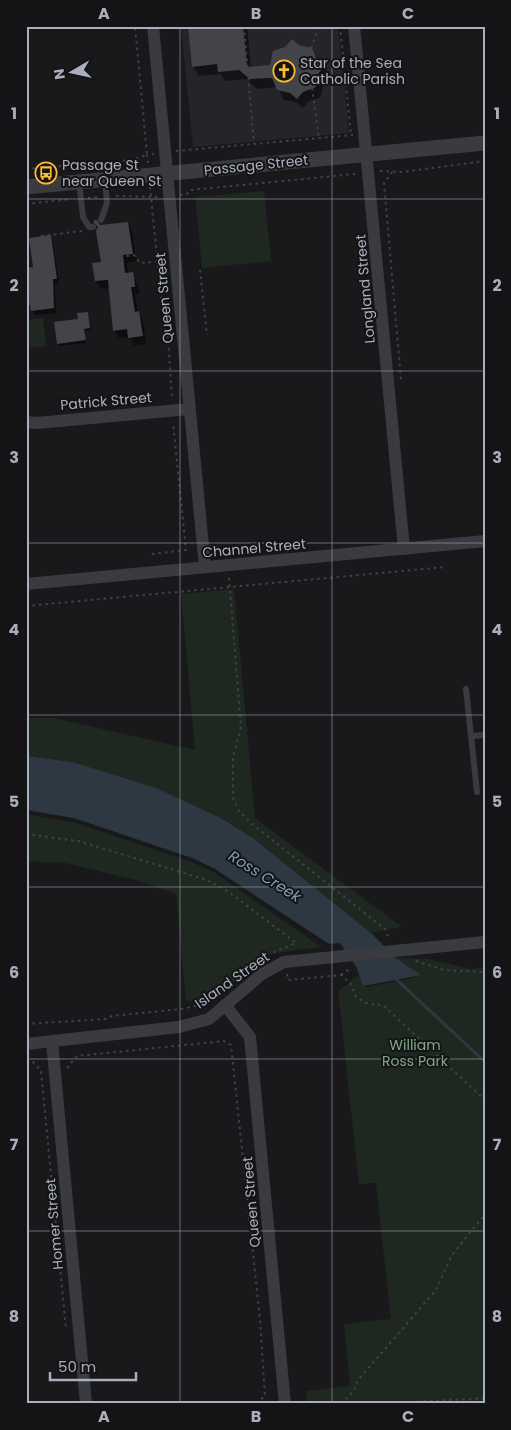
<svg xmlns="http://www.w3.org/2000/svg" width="511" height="1430" font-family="Poppins,sans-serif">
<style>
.built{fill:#252529}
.green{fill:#1e2820}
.water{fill:#2d3842}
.shadow{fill:#0007}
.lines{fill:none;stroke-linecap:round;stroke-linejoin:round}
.stream{stroke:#2d3842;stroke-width:3}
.building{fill:#434449}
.path{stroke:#3f4248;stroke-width:2;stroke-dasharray:2.5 4;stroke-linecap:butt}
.service{stroke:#3a3b41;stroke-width:6}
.minor{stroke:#3a3b41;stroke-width:12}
.tertiary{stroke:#3a3b41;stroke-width:15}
.grid{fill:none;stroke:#aaafbd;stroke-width:1;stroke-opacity:0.55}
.labels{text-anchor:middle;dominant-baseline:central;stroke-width:4;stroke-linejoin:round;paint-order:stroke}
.poi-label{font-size:14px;fill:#aaafbd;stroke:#141417;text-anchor:start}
.street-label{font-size:14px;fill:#aaafbd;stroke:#141417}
.park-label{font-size:14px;fill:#7fa983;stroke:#141417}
.water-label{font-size:15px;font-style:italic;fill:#7e9dba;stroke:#141417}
.neatline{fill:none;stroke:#aaafbd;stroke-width:2}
.grid-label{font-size:16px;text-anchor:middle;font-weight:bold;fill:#aaafbd}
</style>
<rect width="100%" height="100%" fill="#19191c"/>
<polygon class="built" points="181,26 338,26 349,133 193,147"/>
<g class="green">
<polygon points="264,191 271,261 202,268 195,197"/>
<polygon points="43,318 46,346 26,348 26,320"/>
<polygon points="234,589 255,818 402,927 371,933 253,838 221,818 158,789 73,762 26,756 26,718 54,718 195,750 181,594"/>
<polygon points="26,814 76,823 191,862 214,872 321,947 269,954 248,966 220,998 186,1001 176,894 139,881 66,863 26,861"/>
<polygon points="396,958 429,959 470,969 485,968 485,1404 307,1404 306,1391 350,1386 344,1324 391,1319 376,1183 359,1184 338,991 360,974 363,986 367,987 412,978 420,974"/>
</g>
<polygon class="water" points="26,756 73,762 156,788 221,818 253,838 371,933 396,958 421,975 363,986 357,968 340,943 329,944 215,869 195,859 74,818 26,810"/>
<g class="shadow">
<polygon points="190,26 247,26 251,68 271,66 299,47 311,49 330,77 323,84 321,97 309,101 303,108 296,102 284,100 277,87 257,89 246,79 225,81 221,74 199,76 193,66"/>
<polygon points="95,222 99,226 128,223 132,231 136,261 127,263 128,274 132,273 138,285 139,294 135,295 138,313 143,321 146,344 134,346 130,337 119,338 114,330 110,288 101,289 96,281 94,264 102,263 98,229"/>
<polygon points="51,236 53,241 59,283 55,284 56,313 35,315 30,305 34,269"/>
<polygon points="88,313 91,330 85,331 86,343 59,346 58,344"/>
</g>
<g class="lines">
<polyline class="stream" points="396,979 485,1062"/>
</g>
<g class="building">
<polygon points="188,26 243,26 247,67 270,65 273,51 285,47 292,39 299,45 312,48 317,60 325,66 318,74 316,87 303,92 297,99 290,93 277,90 272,78 250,79 239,70 218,72 217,64 192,67"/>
<polygon points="96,219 100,225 128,222 133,254 123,255 125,273 133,272 134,276 135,287 131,287 135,312 139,311 143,336 128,338 127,329 113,331 108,280 95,281 92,263 101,262 96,231 98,227 93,222"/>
<polygon points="51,235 57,279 53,279 54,308 31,311 26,288 26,268 33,267 29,238"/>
<polygon points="88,312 90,328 84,329 86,340 57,344 54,322 78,319 77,313"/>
</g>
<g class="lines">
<g class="path">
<polyline points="244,26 254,144"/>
<polyline points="340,26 351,135"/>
<polyline points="311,48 319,26"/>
<polyline points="325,66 344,64"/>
<polyline points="312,88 319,138"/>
<polyline points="176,151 353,135"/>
<polyline points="148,163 147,155 154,154"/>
<polyline points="26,169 131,160 147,155 135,26"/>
<polyline points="380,171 402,172 485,161"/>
<polyline points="392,172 384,183 401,380"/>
<polyline points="150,187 164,327 168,338 172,398"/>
<polyline points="180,195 187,194 190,190 355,174"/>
<polyline points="116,196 158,197"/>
<polyline points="88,198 99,197"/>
<polyline points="26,204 71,199"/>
<polyline points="41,236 82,231"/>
<polyline points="121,257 122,262"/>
<polyline points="111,258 111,264"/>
<polyline points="101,260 134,255 140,263 157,262"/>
<polyline points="200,270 207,335"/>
<polyline points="152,554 186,550 173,423"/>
<polyline points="229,578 241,727 233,757 233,798 239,811 252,824 385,929 389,939"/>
<polyline points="26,606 445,567"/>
<polyline points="26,834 78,841 207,880 229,892 296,943 272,953 274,954"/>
<polyline points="416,961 444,970 485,972"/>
<polyline points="287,974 288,980 341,975 351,984 356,997 368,1004 383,1005 485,1100"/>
<polyline points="341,975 351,968"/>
<polyline points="26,1024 105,1019 112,1016 181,1009 209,1003"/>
<polyline points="26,1062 33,1062 41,1071 66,1329"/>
<polyline points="67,1068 77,1056 224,1041 231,1045 260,1320 265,1396 256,1404"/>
<polyline points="341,1404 353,1392 358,1380 436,1290 452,1255 485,1214"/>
<polyline points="378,1404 485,1398"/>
</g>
<g class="service">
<polyline points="79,182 83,217 89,227 93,227"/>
<polyline points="101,220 107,203 105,180"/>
<polyline points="466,689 477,792"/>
<polyline points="471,736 485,735"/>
</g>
<g class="minor">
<polyline points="153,26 205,567"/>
<polyline points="354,26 404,549"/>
<polyline points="26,422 37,423 189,409"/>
<polyline points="26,584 485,541"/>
<polyline points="225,1005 250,1037 285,1404"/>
<polyline points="52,1042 86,1404"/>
<polyline points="26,1044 179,1027 209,1019 262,974 284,962 485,942"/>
</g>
<polyline class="tertiary" points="26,187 485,143"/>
</g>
<path class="grid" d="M180 26V1404M332 26V1404M26 199H485M26 371H485M26 543H485M26 715H485M26 887H485M26 1059H485M26 1231H485"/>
<defs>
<g id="church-ring" transform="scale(1.125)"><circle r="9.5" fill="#141417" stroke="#ffbc2e" stroke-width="1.5"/><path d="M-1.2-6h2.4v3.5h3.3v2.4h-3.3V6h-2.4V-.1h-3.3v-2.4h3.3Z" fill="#ffbc2e"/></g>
<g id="bus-ring" transform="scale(1.125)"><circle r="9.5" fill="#141417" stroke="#ffbc2e" stroke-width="1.5"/><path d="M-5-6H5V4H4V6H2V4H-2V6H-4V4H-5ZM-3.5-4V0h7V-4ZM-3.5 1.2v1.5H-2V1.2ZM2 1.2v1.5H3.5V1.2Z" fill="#ffbc2e"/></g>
</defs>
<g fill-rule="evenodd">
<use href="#church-ring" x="284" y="71"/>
<use href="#bus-ring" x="46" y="173"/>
</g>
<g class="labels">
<g class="poi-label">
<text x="300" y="63">Star of the Sea<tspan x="300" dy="16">Catholic Parish</tspan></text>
<text x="62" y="165">Passage St<tspan x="62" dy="16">near Queen St</tspan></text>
</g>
<g class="street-label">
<text transform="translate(256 165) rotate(-6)">Passage Street</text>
<text transform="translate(365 289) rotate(-95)">Longland Street</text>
<text transform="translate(164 298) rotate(-95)">Queen Street</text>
<text transform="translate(106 401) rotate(-5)">Patrick Street</text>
<text transform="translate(254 548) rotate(-5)">Channel Street</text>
<text transform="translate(232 980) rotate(-35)">Island Street</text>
<text transform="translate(251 1202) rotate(-95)">Queen Street</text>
<text transform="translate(54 1224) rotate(-95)">Homer Street</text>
</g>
<g class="park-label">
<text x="415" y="1045">William<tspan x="415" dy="16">Ross Park</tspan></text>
</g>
<g class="water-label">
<text transform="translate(265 876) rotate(32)">Ross Creek</text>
</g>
</g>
<rect width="511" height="1430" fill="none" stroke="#141417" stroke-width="55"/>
<g transform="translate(72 72) rotate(261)" stroke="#141417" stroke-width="4" paint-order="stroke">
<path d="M0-4L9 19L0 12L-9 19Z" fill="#aaafbd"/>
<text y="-8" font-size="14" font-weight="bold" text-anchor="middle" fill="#aaafbd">N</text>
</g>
<path d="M50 1372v8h86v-8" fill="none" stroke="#aaafbd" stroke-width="2.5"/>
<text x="58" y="1372" font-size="15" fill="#aaafbd" stroke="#141417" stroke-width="4" paint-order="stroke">50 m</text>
<rect x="28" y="28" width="456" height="1374" class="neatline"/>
<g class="grid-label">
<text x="104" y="19">A</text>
<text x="256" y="19">B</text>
<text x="408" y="19">C</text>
<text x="14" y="119">1</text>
<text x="497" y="119">1</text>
<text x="14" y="291">2</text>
<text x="497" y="291">2</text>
<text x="14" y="463">3</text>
<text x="497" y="463">3</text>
<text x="14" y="635">4</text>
<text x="497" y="635">4</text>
<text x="14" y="807">5</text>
<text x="497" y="807">5</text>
<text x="14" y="978">6</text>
<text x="497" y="978">6</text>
<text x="14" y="1150">7</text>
<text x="497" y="1150">7</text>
<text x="14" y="1322">8</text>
<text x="497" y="1322">8</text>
<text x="104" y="1422">A</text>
<text x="256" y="1422">B</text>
<text x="408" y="1422">C</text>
</g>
</svg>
